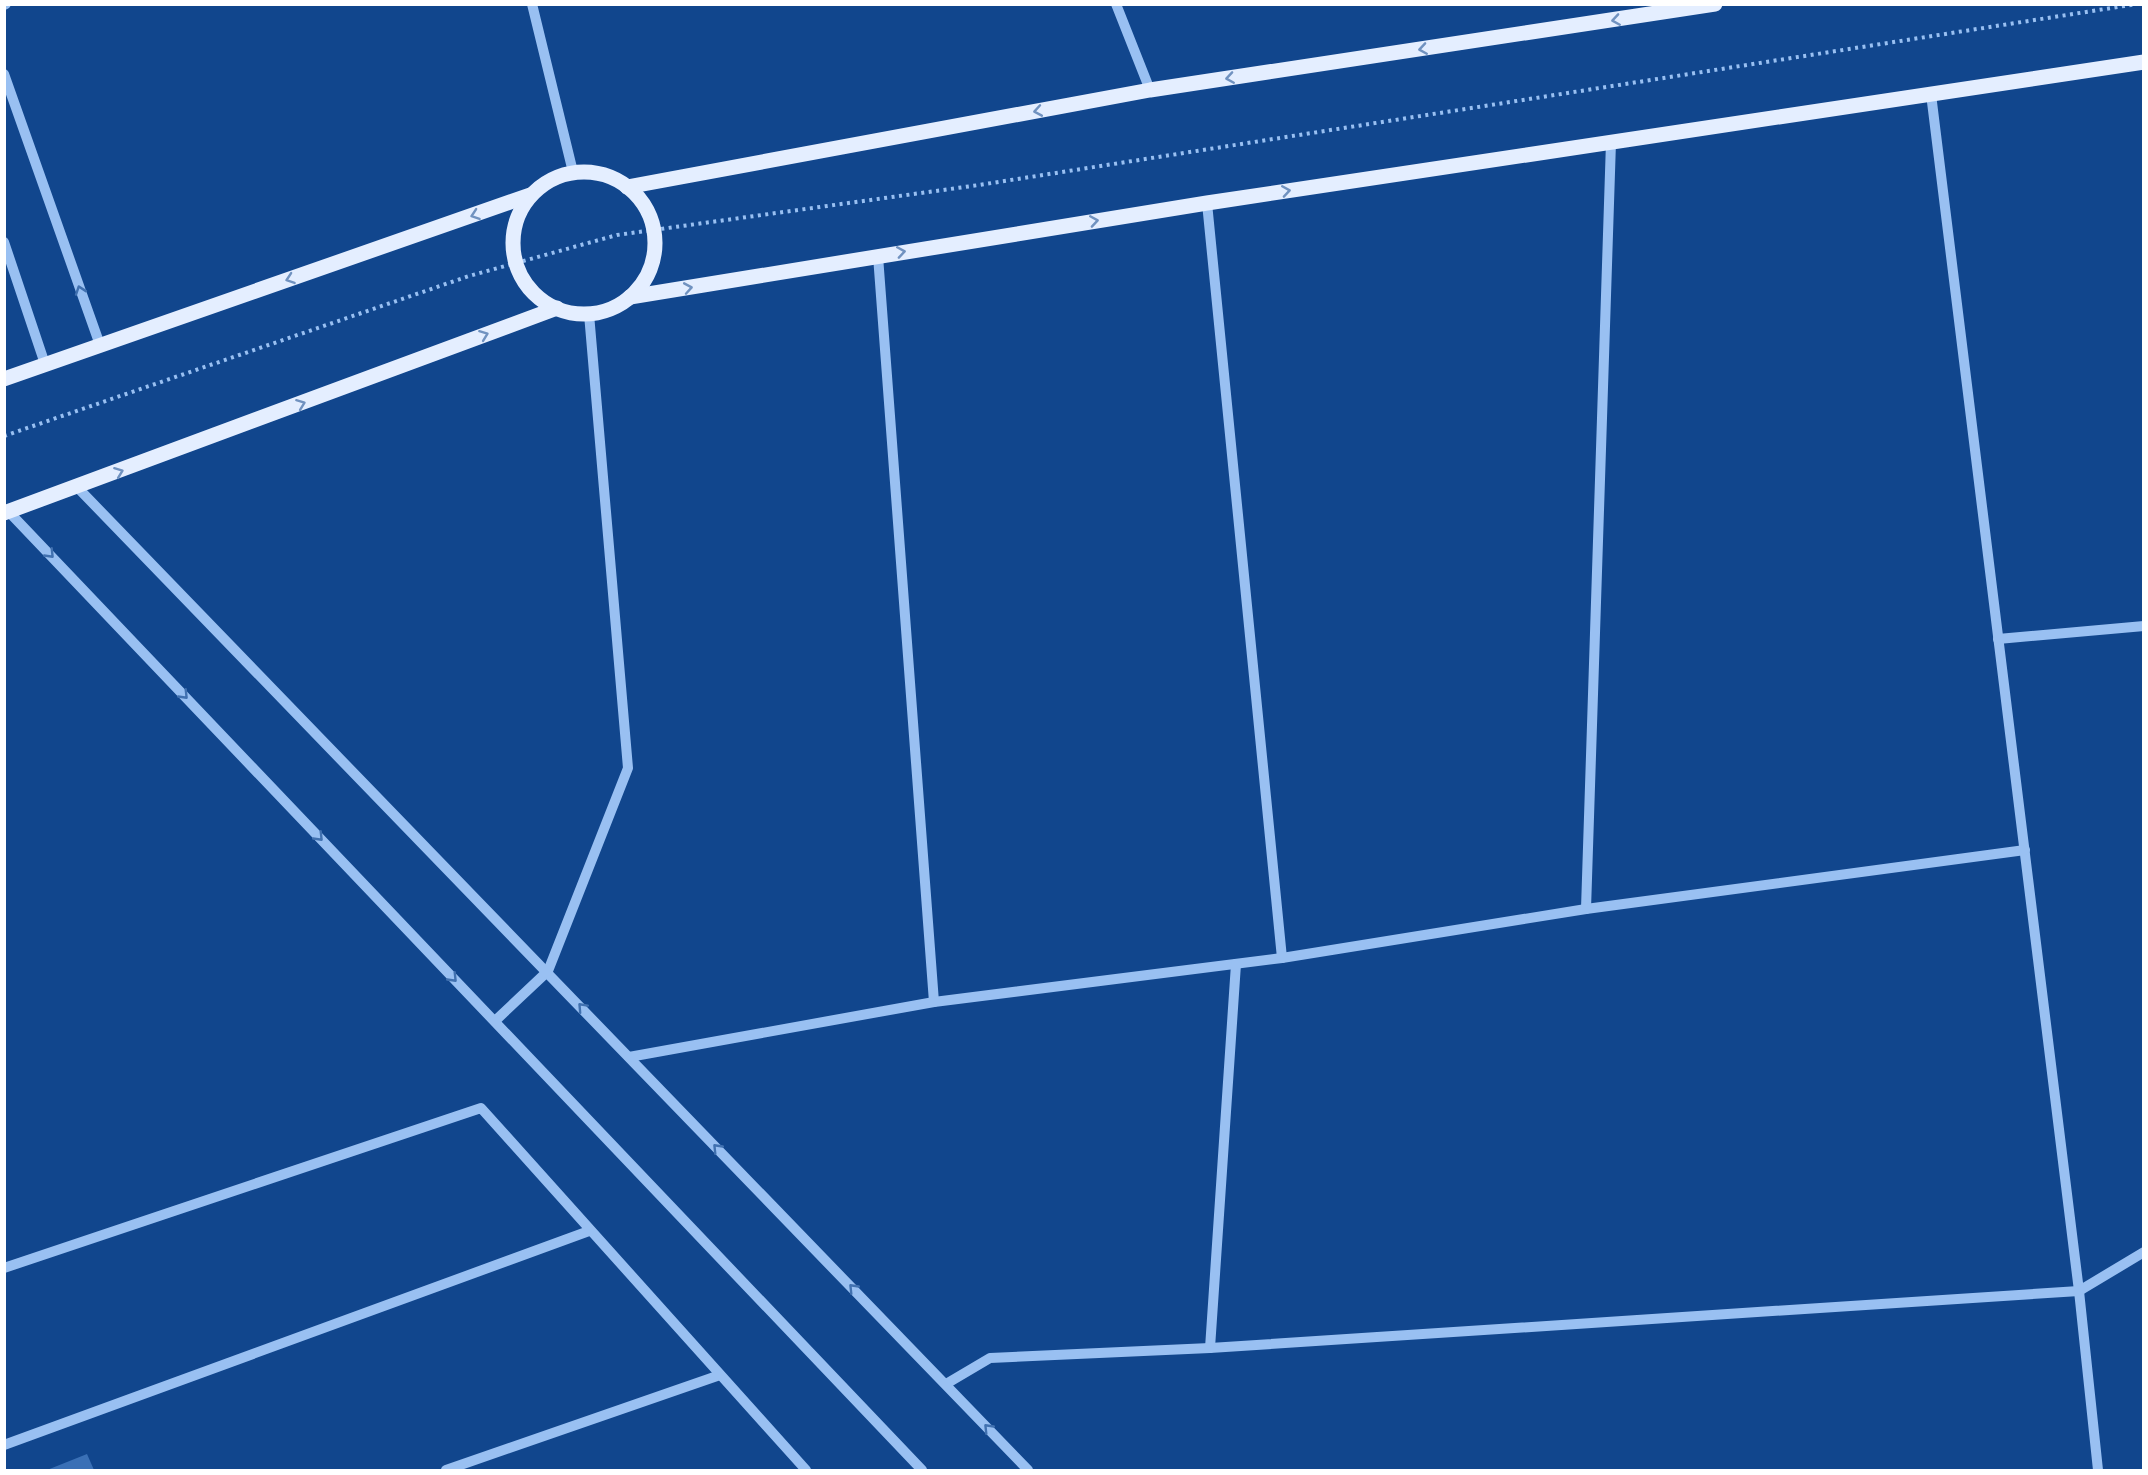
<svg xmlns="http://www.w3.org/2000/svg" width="2148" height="1475" font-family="Karla,sans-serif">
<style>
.building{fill:#3a70b6}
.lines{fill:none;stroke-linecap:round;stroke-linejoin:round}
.path{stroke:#99c0f2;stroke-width:4;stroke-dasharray:3 4.5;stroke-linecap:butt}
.minor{stroke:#99c0f2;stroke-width:10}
.major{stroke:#e4eeff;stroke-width:15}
.oneway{stroke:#7092c0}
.oneway2{stroke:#4171b0}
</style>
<rect width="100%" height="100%" fill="#11468d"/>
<polygon class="building" points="87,1454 94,1470 47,1470"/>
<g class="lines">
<polyline class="path" points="4,436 469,276 617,235 979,185 2137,4"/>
<g class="minor">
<polyline points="532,4 573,172"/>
<polyline points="1116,4 1150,90"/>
<polyline points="4,5 6,4"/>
<polyline points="4,74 100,345"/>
<polyline points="1931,94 2079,1291 2098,1470"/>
<polyline points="1207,203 1282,958"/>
<polyline points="4,242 45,364"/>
<polyline points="878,256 934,1002"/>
<polyline points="78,488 1028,1470"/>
<polyline points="9,512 922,1470"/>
<polyline points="1998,639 2144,626"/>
<polyline points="1586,909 1611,142"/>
<polyline points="495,1021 548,971 628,768 589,314"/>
<polyline points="629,1057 934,1002 1282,958 1586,909 2025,850"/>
<polyline points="4,1268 481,1108 806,1470"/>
<polyline points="1210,1348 1236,964"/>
<polyline points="946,1384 990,1358 1210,1348 2079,1291 2144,1252"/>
<polyline points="4,1445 589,1231"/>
<polyline points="446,1470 720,1375"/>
</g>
<g class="major">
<circle cx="584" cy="243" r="71"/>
<polyline points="627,187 1150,90 1715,4"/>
<polyline points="630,297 1207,203 2144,62"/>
<polyline points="4,379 530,195"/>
<polyline points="4,513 557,308"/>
</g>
</g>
<defs><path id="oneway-chevron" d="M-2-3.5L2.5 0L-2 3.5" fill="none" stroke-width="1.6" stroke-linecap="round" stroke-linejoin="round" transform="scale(1.5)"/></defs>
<g class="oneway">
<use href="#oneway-chevron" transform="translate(1616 20) rotate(171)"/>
<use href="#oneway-chevron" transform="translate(1423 49) rotate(171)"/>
<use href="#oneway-chevron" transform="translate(1230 78) rotate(171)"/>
<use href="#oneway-chevron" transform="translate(1038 111) rotate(170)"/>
<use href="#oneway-chevron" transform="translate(1286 191) rotate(-9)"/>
<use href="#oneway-chevron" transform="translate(475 215) rotate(161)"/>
<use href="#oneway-chevron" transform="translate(1094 221) rotate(-9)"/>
<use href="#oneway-chevron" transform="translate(901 252) rotate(-9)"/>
<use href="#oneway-chevron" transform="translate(290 279) rotate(161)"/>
<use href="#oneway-chevron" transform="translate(688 288) rotate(-10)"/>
<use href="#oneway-chevron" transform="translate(484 335) rotate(-21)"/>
<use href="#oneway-chevron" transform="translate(301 404) rotate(-21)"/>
<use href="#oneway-chevron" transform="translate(119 472) rotate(-21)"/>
</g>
<g class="oneway2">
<use href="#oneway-chevron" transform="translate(80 290) rotate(-109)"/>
<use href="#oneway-chevron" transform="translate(50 554) rotate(46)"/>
<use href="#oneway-chevron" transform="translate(184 695) rotate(46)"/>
<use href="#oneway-chevron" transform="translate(319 837) rotate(46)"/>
<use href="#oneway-chevron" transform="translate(453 978) rotate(46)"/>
<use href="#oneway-chevron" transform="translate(582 1007) rotate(-133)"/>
<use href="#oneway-chevron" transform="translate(717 1148) rotate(-134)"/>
<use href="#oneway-chevron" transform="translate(853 1288) rotate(-134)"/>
<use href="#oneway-chevron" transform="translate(988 1428) rotate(-134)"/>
</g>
<rect width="2148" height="1475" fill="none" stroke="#ffffff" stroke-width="12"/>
</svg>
